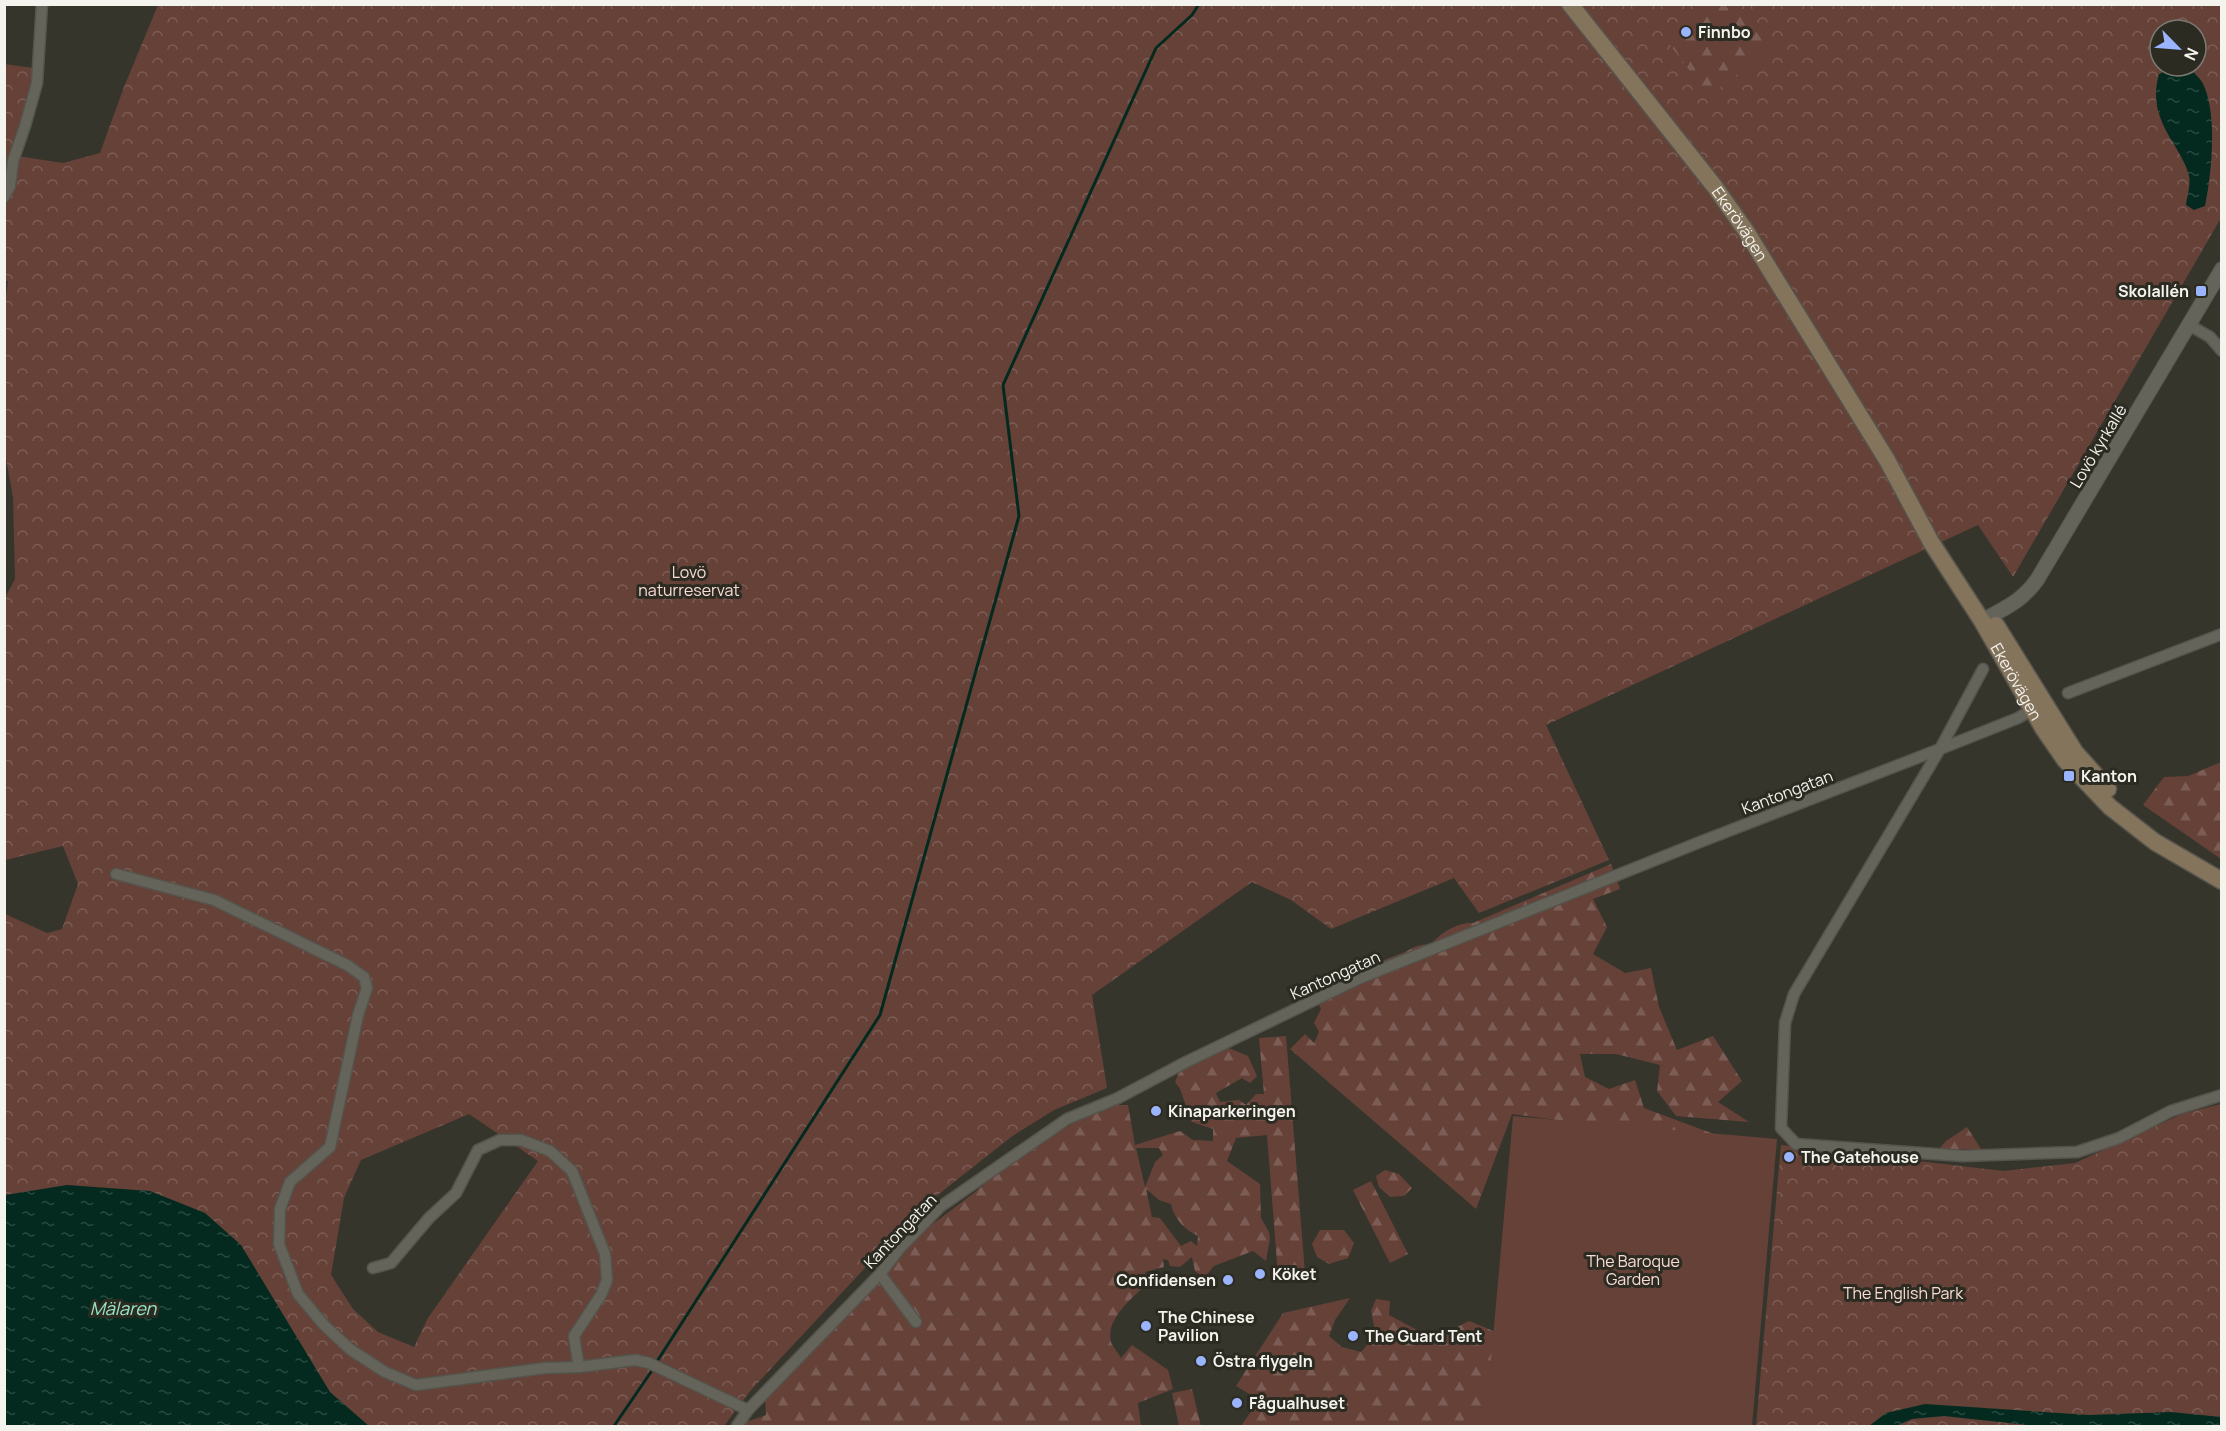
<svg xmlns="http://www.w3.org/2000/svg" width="2226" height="1431" font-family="Manrope,sans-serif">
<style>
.forest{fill:url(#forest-firs);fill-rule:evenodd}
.park{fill:url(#park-crowns);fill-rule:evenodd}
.garden{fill:#654138}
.water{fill:url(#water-ripples)}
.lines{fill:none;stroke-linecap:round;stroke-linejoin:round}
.stream{stroke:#042a1f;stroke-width:3}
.minor-casing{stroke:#55544c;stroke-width:13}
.tertiary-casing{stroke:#55544c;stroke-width:16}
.secondary-casing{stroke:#55544c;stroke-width:19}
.minor{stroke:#65645a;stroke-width:10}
.tertiary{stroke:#65645a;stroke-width:14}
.secondary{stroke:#85745c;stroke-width:16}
.poi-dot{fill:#9ab5fd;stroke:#2c2b22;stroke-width:2}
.labels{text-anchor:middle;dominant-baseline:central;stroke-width:6;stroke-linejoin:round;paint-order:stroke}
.poi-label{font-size:16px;font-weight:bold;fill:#f4f3ed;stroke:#2c2b22;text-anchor:start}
.street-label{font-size:16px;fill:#f4f3ed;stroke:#2c2b22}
.park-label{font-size:16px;fill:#fadbd4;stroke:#2c2b22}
.water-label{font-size:18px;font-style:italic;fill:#96e5c7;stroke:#2c2b22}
</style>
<defs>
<pattern id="forest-firs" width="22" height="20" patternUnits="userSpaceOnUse" patternTransform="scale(1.5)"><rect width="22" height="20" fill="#654138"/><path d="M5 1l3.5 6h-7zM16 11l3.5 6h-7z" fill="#7c5d55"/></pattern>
<pattern id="park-crowns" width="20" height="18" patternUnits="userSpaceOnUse" patternTransform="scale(1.5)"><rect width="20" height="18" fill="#654138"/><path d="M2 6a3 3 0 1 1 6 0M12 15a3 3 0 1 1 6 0" fill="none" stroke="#7c5d55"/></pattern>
<pattern id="water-ripples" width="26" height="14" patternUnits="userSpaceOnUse" patternTransform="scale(1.5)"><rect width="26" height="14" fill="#042a1f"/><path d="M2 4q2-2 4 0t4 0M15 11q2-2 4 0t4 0" fill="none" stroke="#294940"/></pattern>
</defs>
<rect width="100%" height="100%" fill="#36352c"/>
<g class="forest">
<polygon points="1646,5 1916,5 1688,109"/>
<polygon points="2221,762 2221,859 2143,805 2164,777 2188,776"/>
<path d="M1611 864 1620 889 1593 899 1607 927 1593 954 1625 973 1651 968 1659 1007 1677 1050 1713 1036 1742 1081 1718 1102 1749 1122 1676 1116 1657 1091 1660 1065 1616 1054H1580L1585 1077 1609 1089 1635 1080 1644 1108 1722 1137 1546 1362 1564 1121 1512 1114 1476 1209 1290 1049 1305 1034 1314 1043 1319 1032 1314 1023 1321 1009 1313 992C1342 978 1370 965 1400 954 1415 948 1413 945 1431 944 1441 933 1457 922 1473 923Z"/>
<path d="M1286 1036 1305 1273 1278 1275 1267 1135 1236 1138 1227 1161 1260 1184 1261 1218 1269 1232 1270 1238 1266 1261 1253 1251 1214 1266 1204 1278 1195 1271 1192 1257 1180 1267 1170 1266 1168 1260 1163 1259 1164 1267 1145 1272 1148 1283C1133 1297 1105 1319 1111 1342 1113 1347 1118 1353 1121 1358L1132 1345 1168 1370 1173 1389 1138 1403 1141 1426H742L746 1422 766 1415 765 1397 890 1270 922 1232 974 1193 1018 1155 1082 1118 1099 1105H1128L1135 1145 1180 1131 1193 1140 1213 1141V1129L1192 1122 1180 1089 1175 1082 1180 1070 1226 1047 1248 1056 1257 1076 1250 1083 1242 1078 1216 1093 1220 1102 1239 1100 1246 1105 1256 1094H1264L1259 1038ZM1136 1148H1159L1163 1155 1155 1162 1145 1187ZM1146 1189 1159 1200 1171 1204C1174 1219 1184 1229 1198 1236L1197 1246 1191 1241 1181 1246 1160 1218 1152 1217Z"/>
<polygon points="1967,1127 1981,1149 1939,1149 1946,1141"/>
<polygon points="1385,1170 1399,1174 1412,1188 1404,1196 1390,1197 1379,1187 1376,1176"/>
<polygon points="1371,1181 1408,1254 1390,1263 1353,1190"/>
<polygon points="1320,1230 1344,1230 1354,1243 1348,1258 1329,1264 1317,1257 1312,1244"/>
<polygon points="1350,1298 1335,1320 1329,1336 1342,1347 1361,1352 1376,1335 1371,1311 1376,1299 1390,1301 1389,1315 1434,1339 1469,1321 1496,1332 1488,1426 1241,1426 1259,1400 1236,1386 1283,1313"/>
<polygon points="1192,1389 1201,1426 1179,1426 1172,1393"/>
</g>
<g class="park">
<path d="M158 5H1705L1664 37 1709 96 1770 49 1735 5H2221V218L2013 577 1978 525 1546 725 1609 860 1479 913 1454 878 1331 929 1291 900 1252 882 1092 995 1107 1088 1054 1110 1011 1137 920 1209 751 1390 724 1426H5V914L47 933 62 929 78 884 63 846 5 860V864L4 600 15 579 13 497 4 448V311L8 281 4 280V64L40 69 17 156 63 163 100 153 124 87ZM2160 30H2196V66H2160ZM469 1114 538 1161 428 1318 414 1347 378 1332 353 1309 331 1275 344 1198 361 1160Z"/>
<polygon points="2221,1104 2221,1426 1756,1426 1781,1145 2003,1171 2075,1163 2182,1114"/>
</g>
<polygon class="garden" points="1513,1116 1777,1139 1752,1426 1485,1426"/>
<g class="water">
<path d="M2173 68H2189C2193 72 2199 77 2202 82 2218 111 2212 173 2205 206L2194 210 2186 205C2187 196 2191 185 2189 176 2187 166 2180 155 2175 146 2160 122 2151 102 2159 74Z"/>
<polygon points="67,1185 150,1191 205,1213 241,1245 330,1392 369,1426 5,1426 5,1195"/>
<polygon points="1925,1404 2089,1415 2171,1412 2221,1417 2221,1426 2037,1426 1944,1416 1912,1419 1896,1426 1869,1426 1886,1413"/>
</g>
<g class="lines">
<g class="stream">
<polyline points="656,1363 880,1015 1019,516 1003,385 1156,48 1192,15 1199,4"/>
<polyline points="614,1426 653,1369"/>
</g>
<g class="minor-casing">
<g id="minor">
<polyline points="4,197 10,186 13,161 25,126 37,83 42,4"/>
<polyline points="2189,325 2210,337 2222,351"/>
<polyline points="1983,669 1940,749 1794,994 1785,1023 1781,1128 1796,1144 1963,1156 2077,1152 2119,1138 2171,1111 2222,1095"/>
<polyline points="2068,693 2222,634"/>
<polyline points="116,874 214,900 347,965 364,977 367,988 358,1015 330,1147 290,1182 280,1209 279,1244 298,1294 324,1325 351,1350 385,1372 416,1385 545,1368 579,1367 635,1360 649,1363 748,1410"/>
<polyline points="373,1268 391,1263 429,1218 456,1193 478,1150 500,1140 521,1140 550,1151 572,1171 605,1254 607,1280 601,1295 574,1336 579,1367"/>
<polyline points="880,1274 916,1322"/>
<polyline points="737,1426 748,1410 880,1274 901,1247 940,1207 1067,1119 1118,1098 1186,1062 1360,978 1700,842 1940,749 2018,718 2037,707"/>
</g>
</g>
<g class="tertiary-casing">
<path id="tertiary" d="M1982 621C2006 607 2020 603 2037 580L2222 269"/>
</g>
<g class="secondary-casing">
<g id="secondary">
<path id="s1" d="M1570 4 1715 187 1746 231 1887 460 1931 542 1982 621 2043 728 2065 760 2110 807 2155 842 2222 881"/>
<polyline points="1996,625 2075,752 2108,789"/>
</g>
</g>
<use href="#minor" class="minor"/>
<use href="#tertiary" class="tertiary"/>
<use href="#secondary" class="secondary"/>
</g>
<g class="poi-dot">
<circle cx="1686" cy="32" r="6"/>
<rect x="2195" y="285" width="12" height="12" rx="3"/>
<rect x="2063" y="770" width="12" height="12" rx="3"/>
<circle cx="1156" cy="1111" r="6"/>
<circle cx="1789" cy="1157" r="6"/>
<circle cx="1260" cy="1274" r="6"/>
<circle cx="1228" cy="1280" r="6"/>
<circle cx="1146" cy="1326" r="6"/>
<circle cx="1353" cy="1336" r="6"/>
<circle cx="1201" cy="1361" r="6"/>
<circle cx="1237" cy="1403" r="6"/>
</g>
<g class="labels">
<g class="poi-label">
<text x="1698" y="32">Finnbo</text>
<text x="2189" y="291" text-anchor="end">Skolallén</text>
<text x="2081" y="776">Kanton</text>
<text x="1168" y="1111">Kinaparkeringen</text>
<text x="1801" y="1157">The Gatehouse</text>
<text x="1272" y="1274">Köket</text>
<text x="1216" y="1280" text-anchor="end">Confidensen</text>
<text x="1158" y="1317">The Chinese<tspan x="1158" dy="18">Pavilion</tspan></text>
<text x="1365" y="1336">The Guard Tent</text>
<text x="1213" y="1361">Östra flygeln</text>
<text x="1249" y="1403">Fågualhuset</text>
</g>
<g class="street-label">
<text stroke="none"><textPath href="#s1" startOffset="278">Ekerövägen</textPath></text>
<text transform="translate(2098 446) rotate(-59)">Lovö kyrkallé</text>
<text stroke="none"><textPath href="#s1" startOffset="813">Ekerövägen</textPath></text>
<text transform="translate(1787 792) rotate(-21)">Kantongatan</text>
<text transform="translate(1335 975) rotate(-24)">Kantongatan</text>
<text transform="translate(900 1231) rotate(-46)">Kantongatan</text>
</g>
<g class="park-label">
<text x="689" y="572">Lovö<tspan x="689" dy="18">naturreservat</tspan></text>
<text x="1633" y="1261">The Baroque<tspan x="1633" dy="18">Garden</tspan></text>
<text x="1903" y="1293">The English Park</text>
</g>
<g class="water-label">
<text x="123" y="1308">Mälaren</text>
</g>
</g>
<rect width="2226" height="1431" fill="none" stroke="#f4f3ed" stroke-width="12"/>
<g transform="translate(2178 48) rotate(115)"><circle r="28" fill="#2c2b22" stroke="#7c7b73" stroke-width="1.5"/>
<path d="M0-4.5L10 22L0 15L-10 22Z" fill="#9ab5fd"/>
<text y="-9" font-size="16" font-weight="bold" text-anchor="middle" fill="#f4f3ed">N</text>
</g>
</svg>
